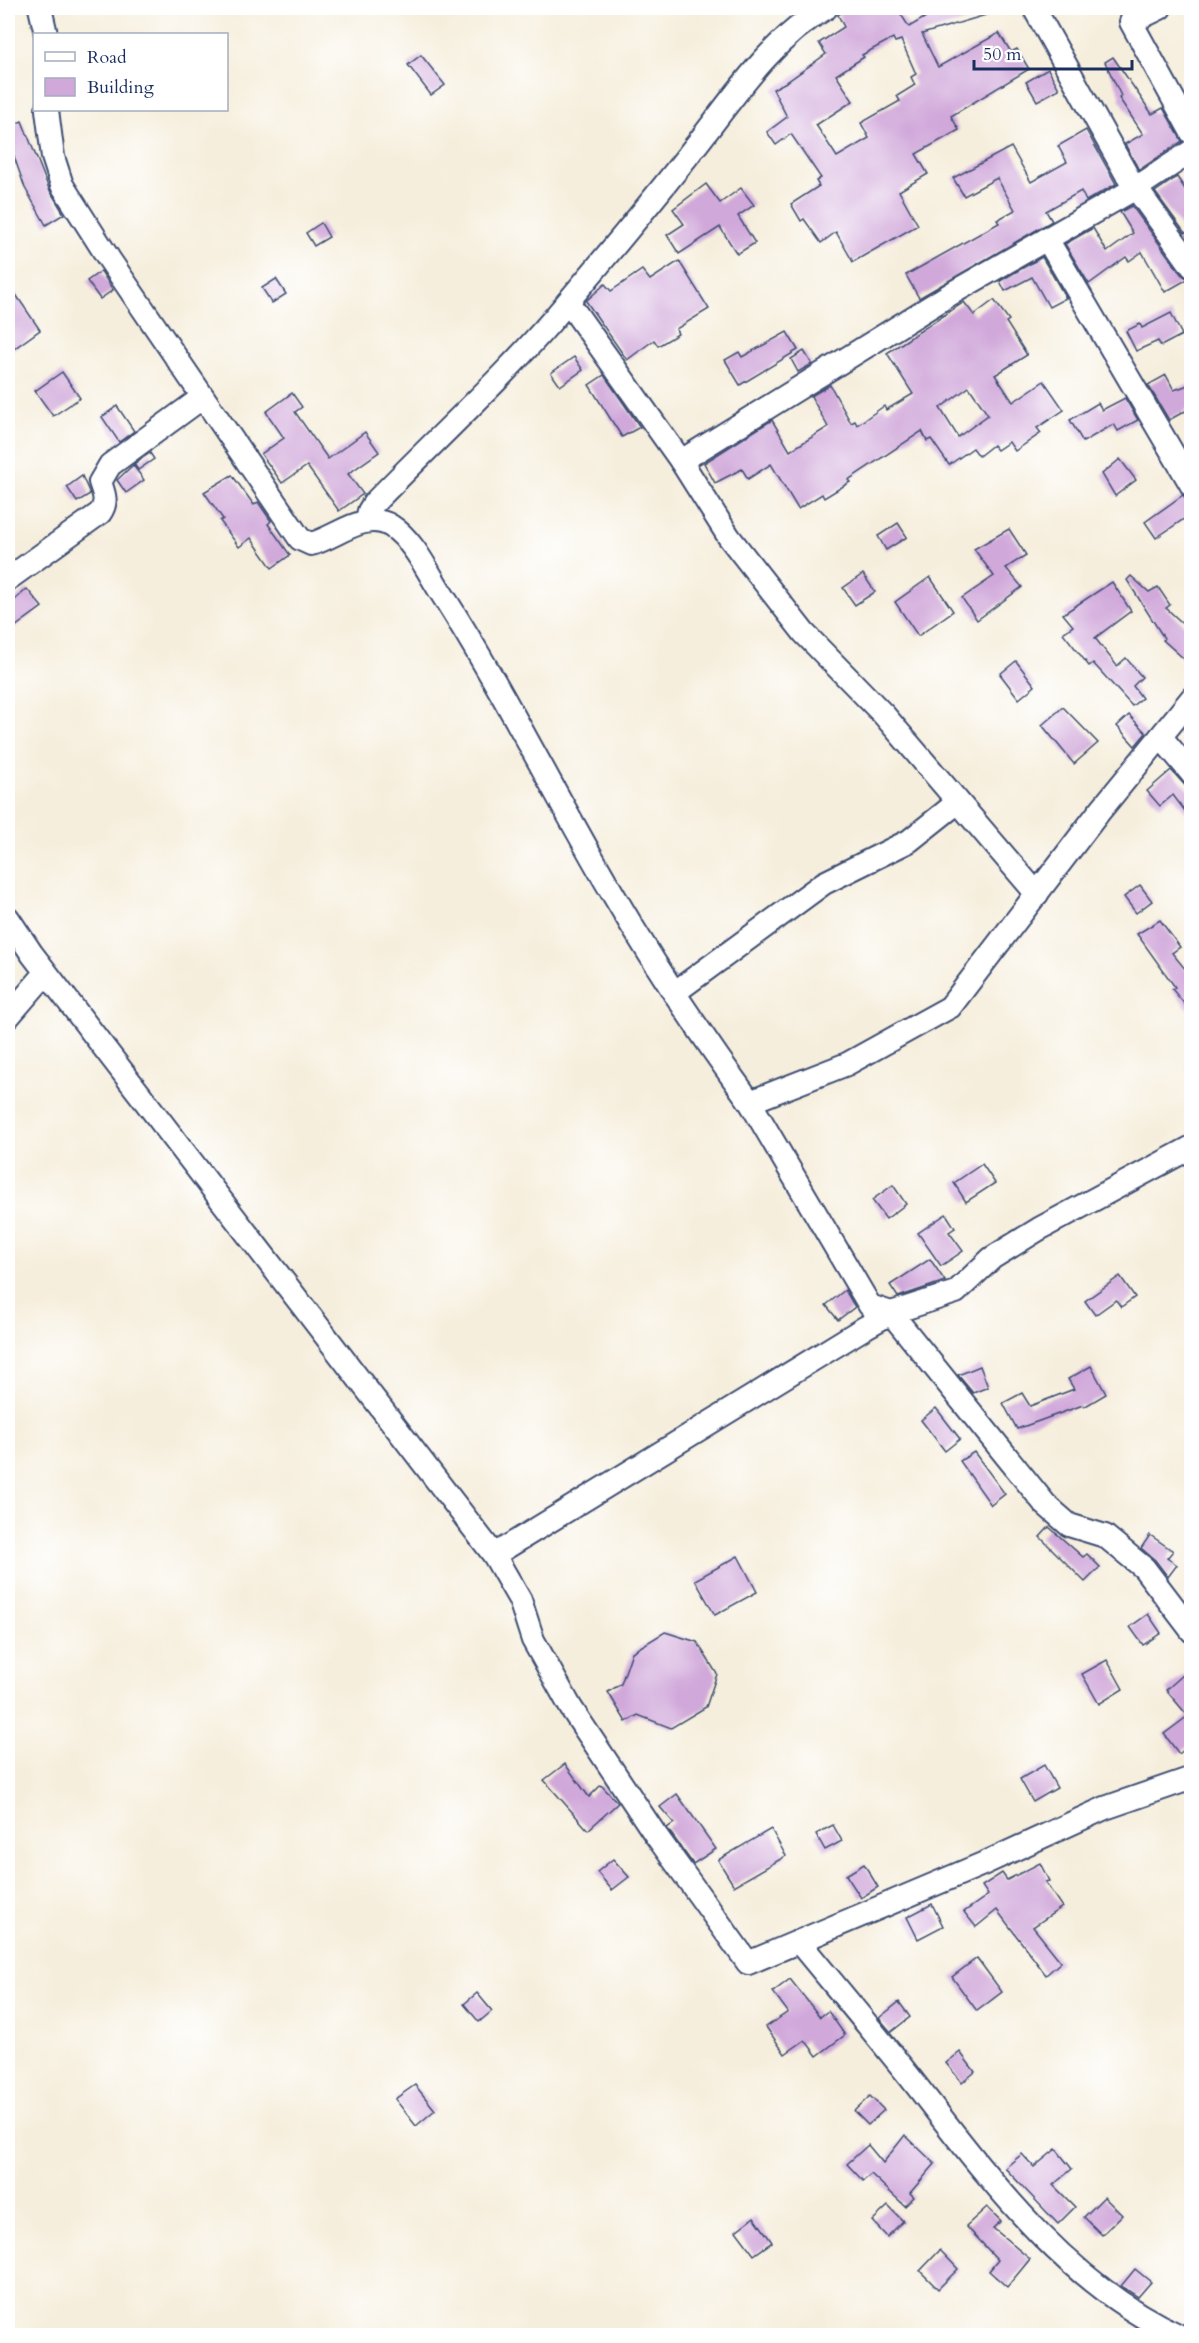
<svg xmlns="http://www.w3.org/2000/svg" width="1199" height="2343" font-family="Cardo,serif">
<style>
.building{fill:#d0a8da;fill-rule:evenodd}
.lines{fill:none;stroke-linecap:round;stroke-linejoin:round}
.minor-casing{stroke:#3c4c71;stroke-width:26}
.minor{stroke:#fff;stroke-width:22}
</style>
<rect width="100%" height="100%" fill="#fff"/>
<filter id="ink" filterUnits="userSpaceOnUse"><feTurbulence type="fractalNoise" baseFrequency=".0167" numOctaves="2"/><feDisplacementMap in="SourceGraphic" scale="12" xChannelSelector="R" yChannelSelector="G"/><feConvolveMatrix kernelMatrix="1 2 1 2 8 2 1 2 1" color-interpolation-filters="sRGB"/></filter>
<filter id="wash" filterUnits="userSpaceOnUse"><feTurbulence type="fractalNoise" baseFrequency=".008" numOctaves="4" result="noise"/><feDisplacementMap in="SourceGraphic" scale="24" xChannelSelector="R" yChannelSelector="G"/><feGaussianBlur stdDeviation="1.35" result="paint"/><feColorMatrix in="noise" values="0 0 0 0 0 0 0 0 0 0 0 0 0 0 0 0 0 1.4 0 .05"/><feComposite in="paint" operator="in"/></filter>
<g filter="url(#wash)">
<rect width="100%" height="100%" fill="#f6eedc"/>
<g id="blocks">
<g class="building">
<path d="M848 8H897L909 27 941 8H995L996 12 922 34 938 67 999 33 1011 52 1017 49 1029 69 951 116 959 130 916 154 928 174 899 191 918 225 853 262 836 232 821 243 804 219 801 221 791 204 819 186 816 181 821 178 791 134 776 145 767 132 787 117 773 89 788 81 826 54 819 43 844 27 838 15ZM893 38 895 42 901 40 916 74 911 77 915 85 897 96 900 101 861 123 869 138 837 157 816 125 853 101 836 75 864 57 862 55Z"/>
<polygon points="421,55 445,85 431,95 408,65"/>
<polygon points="1113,57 1152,114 1163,108 1182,141 1139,170 1125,144 1143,134 1119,98 1121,96 1105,62"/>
<polygon points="1048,69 1059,89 1037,101 1026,82"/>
<polygon points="22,121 49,189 64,214 46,225 25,188 8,139 8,127"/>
<polygon points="1086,130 1116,184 1086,201 1081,191 1046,211 1052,221 919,298 906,275 999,223 997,220 1015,210 997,178 964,196 953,178 1011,147 1031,182 1067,162 1058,146"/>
<polygon points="1177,177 1191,198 1191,229 1185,233 1155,192"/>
<polygon points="706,184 720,203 741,188 754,205 738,216 755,243 737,254 720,227 679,254 667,235 684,224 673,209"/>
<polygon points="1132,206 1181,274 1188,279 1165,292 1142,252 1129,261 1126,257 1089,284 1065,244 1093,228 1107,252 1133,233 1120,212"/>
<polygon points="321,223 329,237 314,246 306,233"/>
<polygon points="1042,257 1066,298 1049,307 1032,277 1005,291 1000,281"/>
<polygon points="679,261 709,309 676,329 678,334 658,346 654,340 627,360 586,301 605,284 611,291 642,270 650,280"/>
<polygon points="101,271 113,290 100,299 87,281"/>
<polygon points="276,279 286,294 272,303 262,288"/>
<polygon points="8,283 40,330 8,353"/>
<path d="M994 300 1009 320 1006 322 1027 355 995 375 1013 402 1044 381 1064 410 1037 428 1041 433 1015 451 1009 442 997 450 993 445 979 456 973 448 949 465 931 439 927 441 922 431 848 480 850 482 824 498 822 494 798 509 771 464 748 479 742 469 715 483 704 463 772 420 790 451 828 427 811 396 830 385 851 423 855 421 857 425 884 406 886 410 913 394 887 353 964 302 974 315ZM969 387 988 415 958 437 940 408Z"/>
<polygon points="1171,313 1182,335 1161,346 1158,341 1136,351 1126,331 1140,324 1142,328"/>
<polygon points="787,332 798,350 740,385 725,360 739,352 742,357"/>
<polygon points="804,351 812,364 798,372 791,359"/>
<polygon points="574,357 583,370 560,386 551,373"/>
<polygon points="62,372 80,398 53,416 35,391"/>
<polygon points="604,375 640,427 622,437 589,385"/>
<polygon points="1166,375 1174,390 1191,384 1191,408 1169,420 1148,385"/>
<polygon points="292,393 302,407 295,412 328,459 365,432 379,452 348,474 363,494 339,511 307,466 282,483 261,454 284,438 266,412"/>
<polygon points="1125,398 1138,420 1118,431 1114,424 1083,442 1070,420 1098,403 1102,410"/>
<polygon points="117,406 134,431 119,442 102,417"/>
<polygon points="150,453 154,459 138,470 134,464"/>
<polygon points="1120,459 1136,480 1115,496 1102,474"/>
<polygon points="133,465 144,480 126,493 117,480"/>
<polygon points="232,475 254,505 258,502 271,521 268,524 290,555 272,568 251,538 239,547 220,521 223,519 204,492"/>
<polygon points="82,476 90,494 77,502 67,487"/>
<polygon points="1183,495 1191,505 1191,514 1156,538 1145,522"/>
<polygon points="898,523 907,537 886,550 878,536"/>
<polygon points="1009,529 1026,555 1006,568 1022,587 977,620 962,598 994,576 974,549"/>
<polygon points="863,574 875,592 855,605 843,588"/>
<polygon points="1131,576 1149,592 1158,587 1170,605 1166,608 1191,631 1191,665 1163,640 1164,638 1127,580"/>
<polygon points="930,577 953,611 918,636 895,602"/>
<polygon points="1112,582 1131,611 1095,638 1117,666 1126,658 1142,677 1133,686 1142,698 1132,706 1093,663 1089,666 1063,633 1073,626 1063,614"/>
<polygon points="27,589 42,607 8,632 8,606"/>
<polygon points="1016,661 1035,686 1019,699 1000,674"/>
<polygon points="1063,707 1098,743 1074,764 1042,725"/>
<polygon points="1129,715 1146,733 1135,746 1117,726"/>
<polygon points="1171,770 1191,792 1191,819 1173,795 1160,806 1147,791"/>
<polygon points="1140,885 1152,901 1136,913 1124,897"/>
<polygon points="1160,920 1180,947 1172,953 1190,975 1191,973 1191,1012 1172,989 1175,987 1137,934"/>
<polygon points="982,1164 995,1183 966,1202 954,1183"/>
<polygon points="893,1185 906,1204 886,1219 872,1200"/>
<polygon points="946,1214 955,1228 949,1232 963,1251 941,1266 918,1233"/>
<polygon points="930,1259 945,1281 898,1297 890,1285"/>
<polygon points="1120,1276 1135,1297 1121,1307 1116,1300 1095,1315 1085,1301"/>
<polygon points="845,1290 855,1307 838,1320 826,1305"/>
<polygon points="980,1366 988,1387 973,1393 958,1375"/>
<polygon points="1091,1366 1106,1394 1084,1407 1083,1405 1017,1429 1003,1403 1022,1393 1030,1406 1074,1389 1068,1379"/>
<polygon points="936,1408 960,1439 945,1451 921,1420"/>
<polygon points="974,1452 1005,1494 991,1505 960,1461"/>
<polygon points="1049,1527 1083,1557 1087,1554 1100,1567 1085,1582 1040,1537"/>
<polygon points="1150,1535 1173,1551 1167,1558 1177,1565 1168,1577 1155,1560 1141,1548"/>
<polygon points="738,1556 757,1592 715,1615 695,1580"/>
<polygon points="1148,1614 1161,1633 1143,1645 1130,1627"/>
<polygon points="665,1632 697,1642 717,1674 706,1707 671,1728 638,1715 626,1722 608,1692 621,1684 632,1652"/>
<polygon points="1107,1660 1123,1689 1099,1704 1082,1674"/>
<polygon points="1184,1674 1191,1683 1191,1744 1179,1754 1164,1734 1188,1716 1166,1690"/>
<polygon points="565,1764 589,1797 601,1785 618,1803 588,1830 544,1780"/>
<polygon points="1044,1765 1057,1788 1033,1802 1020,1779"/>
<polygon points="677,1794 716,1849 693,1864 667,1828 674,1823 660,1807"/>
<polygon points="833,1825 842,1841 825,1850 816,1834"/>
<polygon points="771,1829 786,1856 734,1886 718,1860"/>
<polygon points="613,1859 629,1877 612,1890 597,1872"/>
<polygon points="1040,1863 1049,1881 1045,1882 1062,1907 1033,1927 1061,1962 1046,1975 997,1910 976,1927 964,1912 988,1895 982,1886 1002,1873 1007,1880"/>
<polygon points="864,1864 878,1887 861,1898 846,1875"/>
<polygon points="932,1904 943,1926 918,1939 907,1917"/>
<polygon points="977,1958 1002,1992 977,2011 952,1977"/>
<polygon points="790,1979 820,2017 828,2011 845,2035 817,2056 805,2040 785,2054 766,2027 788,2012 773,1992"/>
<polygon points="477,1993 492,2011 479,2022 464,2004"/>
<polygon points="899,2002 910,2017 891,2032 879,2018"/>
<polygon points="960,2052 975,2072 962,2083 946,2063"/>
<polygon points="415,2085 435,2110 416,2126 395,2099"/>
<polygon points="870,2096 884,2110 868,2125 854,2111"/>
<polygon points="905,2135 935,2164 910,2193 914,2197 905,2206 871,2174 863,2181 847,2164 868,2145 883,2163"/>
<polygon points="1056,2149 1072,2169 1053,2185 1075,2207 1058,2224 1005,2168 1022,2154 1034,2167"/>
<polygon points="1104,2197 1122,2215 1102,2235 1084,2217"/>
<polygon points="888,2206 903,2221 887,2237 872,2221"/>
<polygon points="987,2207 1001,2221 993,2228 1030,2259 1007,2287 989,2271 998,2260 966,2226"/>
<polygon points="754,2217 772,2242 754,2255 736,2231"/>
<polygon points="940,2250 958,2269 938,2289 920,2271"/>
<polygon points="1135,2269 1151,2282 1138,2297 1121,2286"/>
</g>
</g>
</g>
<g filter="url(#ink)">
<use href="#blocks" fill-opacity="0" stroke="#3c4c71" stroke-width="1.5"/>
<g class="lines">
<g class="minor-casing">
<g id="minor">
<polyline points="40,8 46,34"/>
<polyline points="1034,8 1128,177 1192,266"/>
<polyline points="1160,8 1131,22 1192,133"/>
<path d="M47 110 53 157 62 185 109 259 300 539 311 544C337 537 365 510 391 526 412 539 427 570 440 591 503 689 554 794 613 894 655 966 701 1035 750 1102"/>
<polyline points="1047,239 1192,486"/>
<polyline points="568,302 681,461 729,537 804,633 884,715 1037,894"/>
<polyline points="681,461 954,292 1136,188 1192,151"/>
<path d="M367 521 369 511 374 503C438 437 507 375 566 304 609 253 652 202 693 149 732 100 770 40 826 8"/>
<path d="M8 579 100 513C108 502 104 494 100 482L110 465 203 397"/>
<polyline points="1192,698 1099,812 950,1007 847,1064 750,1102 870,1306 891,1313 1045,1504 1069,1525 1105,1536 1144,1568 1192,1631"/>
<polyline points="1161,737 1192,774"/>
<polyline points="8,918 32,954 494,1555 520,1600 533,1640 571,1708 655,1834 748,1963 985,1863 1105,1808 1192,1778"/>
<polyline points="674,993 824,883 909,841 958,802"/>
<polyline points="8,1017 46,973"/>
<polyline points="494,1555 866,1327 891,1313 956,1292 992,1258 1039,1229 1192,1147"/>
<path d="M799 1942C836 1987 873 2031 909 2076 985 2173 1064 2284 1180 2336"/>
</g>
</g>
<use href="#minor" class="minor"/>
</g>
</g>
<rect width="1199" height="2343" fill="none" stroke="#fff" stroke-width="30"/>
<rect x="33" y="33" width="195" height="78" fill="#ffffff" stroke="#a4acbf" stroke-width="1.5"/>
<rect x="45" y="52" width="30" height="9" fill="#ffffff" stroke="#a4acbf" stroke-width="1.5"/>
<text x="87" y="63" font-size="18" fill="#1b2f5e">Road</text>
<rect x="45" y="78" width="30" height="18" fill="#d0a8da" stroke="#a4acbf" stroke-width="1.5"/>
<text x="87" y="93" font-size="18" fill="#1b2f5e">Building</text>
<path d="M974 60v9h158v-9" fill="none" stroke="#1b2f5e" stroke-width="3"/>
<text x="983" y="60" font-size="18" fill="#1b2f5e" stroke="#ffffff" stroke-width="4.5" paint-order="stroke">50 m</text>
</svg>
